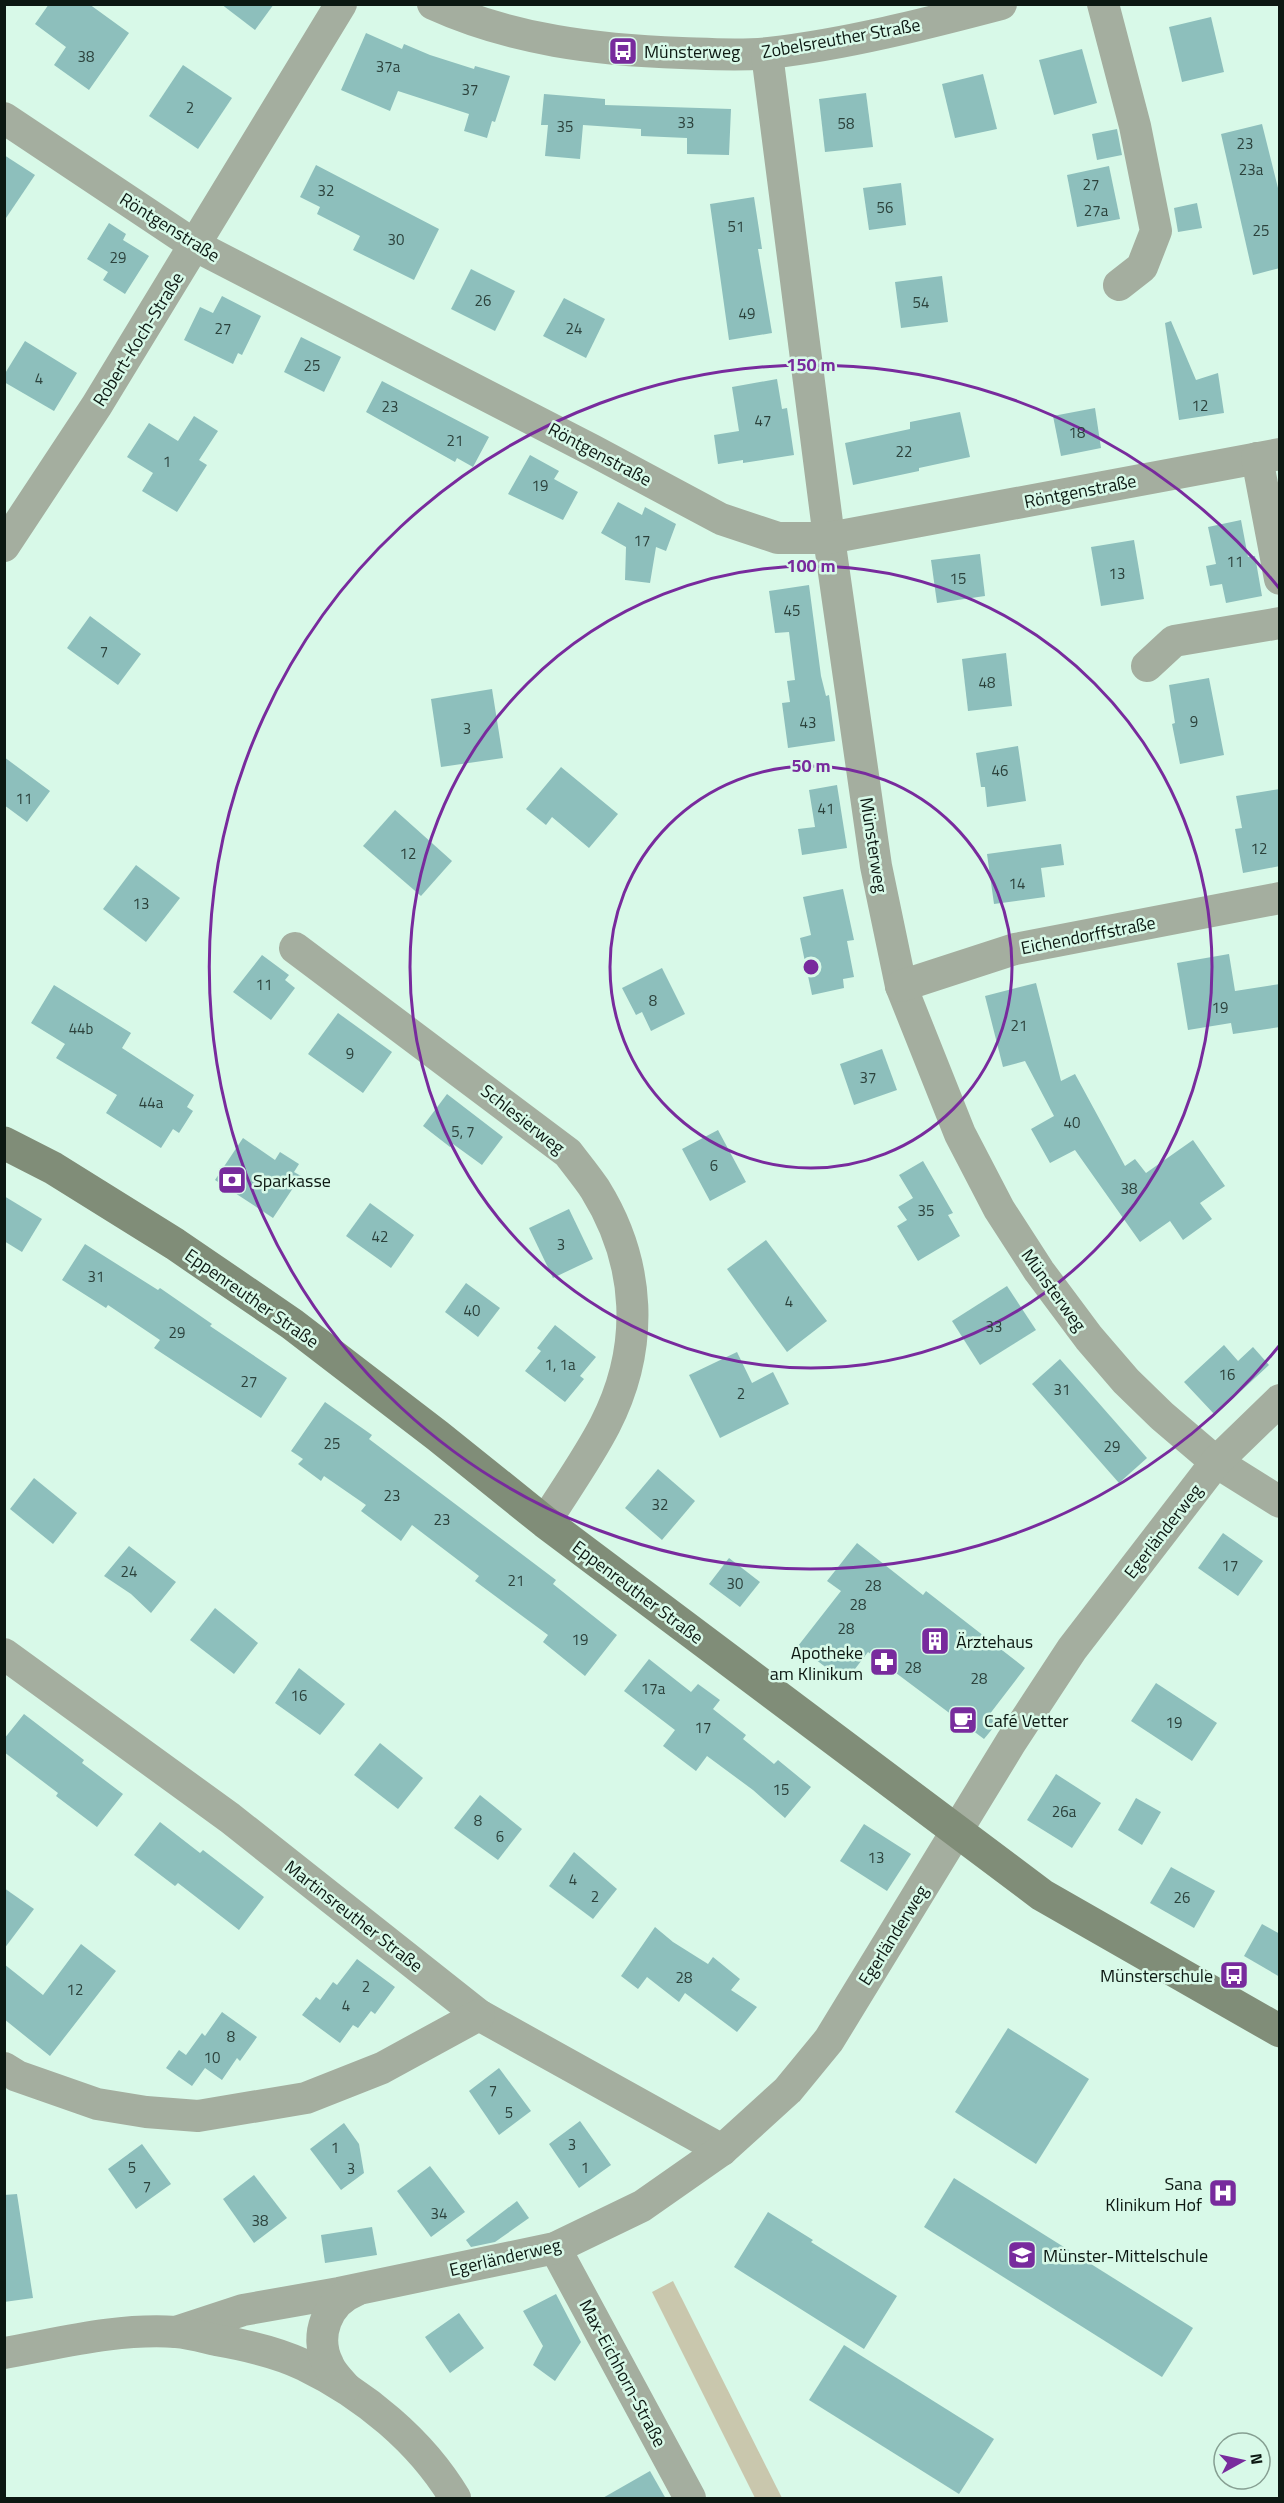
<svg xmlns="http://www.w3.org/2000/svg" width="1284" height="2503" font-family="'Titillium Web',sans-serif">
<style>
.green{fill:#c9c7ad}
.building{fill:#8dbfbc}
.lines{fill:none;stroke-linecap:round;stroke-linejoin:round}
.street{stroke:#a4ae9f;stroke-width:32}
.secondary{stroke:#808d78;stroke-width:33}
.ring{fill:none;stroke:#782b9d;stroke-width:3}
.labels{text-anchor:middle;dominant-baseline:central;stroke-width:5;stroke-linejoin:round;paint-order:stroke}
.number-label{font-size:15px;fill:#2c423c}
.street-label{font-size:18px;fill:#0c1812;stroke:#d8f9e8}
.poi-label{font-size:18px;fill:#0c1812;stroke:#d8f9e8;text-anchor:start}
.centre{fill:#782b9d;stroke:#d8f9e8;stroke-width:3}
.ring-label{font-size:18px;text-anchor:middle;font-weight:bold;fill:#782b9d;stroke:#d8f9e8;stroke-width:5;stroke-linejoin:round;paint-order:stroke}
</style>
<rect width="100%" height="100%" fill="#d8f9e8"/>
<polygon class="green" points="673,2281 782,2498 755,2498 652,2292"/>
<g class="building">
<polygon points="49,4 89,4 129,33 89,90 54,65 66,47 35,24"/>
<polygon points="221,4 274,4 255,30"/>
<polygon points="1211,17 1224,72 1182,82 1169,27"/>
<polygon points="366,33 402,49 404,44 430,55 474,69 475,66 510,76 495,122 492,121 487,138 464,131 469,114 398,91 390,111 341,90"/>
<polygon points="1082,49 1097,103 1054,115 1039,60"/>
<polygon points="183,65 232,98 198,149 149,116"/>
<polygon points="983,74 997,129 955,138 942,84"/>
<polygon points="866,93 873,147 825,152 819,99"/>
<polygon points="544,94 605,99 605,105 731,109 729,155 687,154 687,138 641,136 641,129 583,125 580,159 545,156 548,125 541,125"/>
<polygon points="1262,124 1280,196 1280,268 1253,275 1221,134"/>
<polygon points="1117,129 1122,155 1097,160 1092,134"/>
<polygon points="4,155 35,175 4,221"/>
<polygon points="316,165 439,229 414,280 353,250 360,236 317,214 320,207 300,197"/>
<polygon points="1109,166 1120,219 1077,227 1067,175"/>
<polygon points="901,183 906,225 869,230 863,188"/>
<polygon points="754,197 762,249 758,249 772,333 729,340 710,204"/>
<polygon points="1197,203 1202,228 1178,232 1174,208"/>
<polygon points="109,223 126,234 123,240 149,256 125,294 103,280 108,272 87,259"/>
<polygon points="471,269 515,291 495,331 451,309"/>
<polygon points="942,276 948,322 901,328 895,282"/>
<polygon points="222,296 261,316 242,355 238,353 233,364 184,340 200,307 213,313"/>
<polygon points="564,298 605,319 586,358 543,336"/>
<polygon points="1171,321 1196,380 1218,373 1224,413 1179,420 1165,323"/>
<polygon points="301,337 341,357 324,392 284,372"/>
<polygon points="25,341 77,373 54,411 4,382 4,375"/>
<polygon points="777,379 782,409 787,408 794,455 743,463 743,460 718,464 714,435 739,431 732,387"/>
<polygon points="382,381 489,437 473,467 457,458 455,462 366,412"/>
<polygon points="1095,408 1101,448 1061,456 1053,416"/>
<polygon points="960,412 970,457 919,468 919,471 853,485 845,443 910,429 910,422"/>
<polygon points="194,416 218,431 199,460 207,465 177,512 142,491 153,473 127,457 149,423 178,441"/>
<polygon points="530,455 559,471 554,479 578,492 563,520 508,494"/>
<polygon points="618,502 642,515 645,507 676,524 666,551 656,547 650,583 625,580 626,547 601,533"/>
<polygon points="1241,520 1248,557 1255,556 1262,596 1226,603 1222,584 1210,586 1206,566 1216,564 1208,527"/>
<polygon points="1134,540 1144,599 1101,606 1091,547"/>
<polygon points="980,554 985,596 937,603 931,560"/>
<polygon points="809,585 821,676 826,696 829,695 835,741 788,748 782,703 790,702 787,681 795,680 789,632 775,633 769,591"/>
<polygon points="90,616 141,654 118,685 67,648"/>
<polygon points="1006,653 1012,706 968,711 962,659"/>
<polygon points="1209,678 1224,755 1180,764 1172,724 1175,723 1169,685"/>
<polygon points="492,689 503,758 441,767 431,699"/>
<polygon points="1018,746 1026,801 987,807 985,787 981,787 976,753"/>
<polygon points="4,757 50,791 27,822 4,805"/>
<polygon points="561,767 618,814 589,848 552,817 546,825 526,809"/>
<polygon points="837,785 847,848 802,855 798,829 815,827 809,790"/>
<polygon points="1280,789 1280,866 1243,873 1235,829 1242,828 1236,796"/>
<polygon points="395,810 452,861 421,896 363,846"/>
<polygon points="1061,844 1064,865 1041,868 1045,897 994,904 987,854"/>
<polygon points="136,865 180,898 146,942 103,909"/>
<polygon points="843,889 854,940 847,941 854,977 843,979 844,988 812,995 800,938 811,935 803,897"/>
<polygon points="1229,954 1235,991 1280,984 1280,1027 1233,1034 1231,1023 1188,1030 1177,963"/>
<polygon points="262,955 289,975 285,980 295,988 271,1020 233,992"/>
<polygon points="662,968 685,1014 651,1031 642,1012 636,1015 622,988"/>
<polygon points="1036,983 1061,1081 1075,1074 1125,1166 1135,1159 1146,1173 1193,1140 1225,1186 1200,1203 1212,1219 1183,1240 1170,1221 1140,1242 1075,1150 1050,1163 1031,1129 1054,1116 1025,1061 1003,1067 985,996"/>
<polygon points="54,985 131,1033 122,1048 194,1095 187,1107 193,1111 179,1133 173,1129 161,1148 106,1113 117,1095 56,1058 65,1044 31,1023"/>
<polygon points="338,1013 392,1052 363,1093 308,1054"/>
<polygon points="882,1049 897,1090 854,1105 840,1064"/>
<polygon points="447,1094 503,1137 482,1165 453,1144 450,1147 423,1126"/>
<polygon points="718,1130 746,1182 710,1201 682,1149"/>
<polygon points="243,1138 275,1160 280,1152 299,1164 294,1172 301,1176 273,1218 215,1180"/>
<polygon points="923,1161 953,1213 948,1215 960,1236 918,1261 897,1226 907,1220 898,1207 913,1198 899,1175"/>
<polygon points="4,1196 42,1219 22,1252 4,1241"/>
<polygon points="370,1203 414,1235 391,1268 346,1236"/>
<polygon points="569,1209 593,1259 553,1278 529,1228"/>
<polygon points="766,1240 827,1321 787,1352 727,1269"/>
<polygon points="85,1244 158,1290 160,1288 212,1324 210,1326 287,1378 261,1418 154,1348 160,1340 108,1305 106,1308 62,1280"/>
<polygon points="466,1283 500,1308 478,1337 445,1312"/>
<polygon points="1007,1286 1036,1330 980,1365 952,1321"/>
<polygon points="555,1325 596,1357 580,1376 584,1379 565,1402 525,1371 541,1351 537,1348"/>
<polygon points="1224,1345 1238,1361 1253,1347 1269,1365 1215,1415 1184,1382"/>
<polygon points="737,1352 752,1383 773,1372 789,1404 720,1438 689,1375"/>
<polygon points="1060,1359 1147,1458 1119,1483 1032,1384"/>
<polygon points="325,1402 372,1435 369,1439 556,1580 553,1584 617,1635 585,1676 543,1642 548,1635 475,1581 479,1576 412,1525 401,1541 361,1511 366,1505 324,1476 321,1481 298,1464 303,1459 291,1451"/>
<polygon points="658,1469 695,1501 662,1540 625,1508"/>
<polygon points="34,1478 77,1513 53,1544 10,1509"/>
<polygon points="1223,1533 1263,1561 1238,1596 1198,1568"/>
<polygon points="857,1543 923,1595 926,1591 1025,1668 989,1715 998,1722 984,1739 868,1652 845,1682 798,1646 841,1591 827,1581"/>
<polygon points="129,1546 176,1582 151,1613 131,1594 104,1576"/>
<polygon points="729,1558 760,1582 740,1607 709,1584"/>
<polygon points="215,1608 258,1643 234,1674 190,1640"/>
<polygon points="649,1659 691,1692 698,1684 720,1700 713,1709 746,1735 743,1739 774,1764 778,1760 811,1787 785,1818 753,1790 707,1756 696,1771 663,1746 675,1730 624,1691"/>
<polygon points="299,1668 345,1704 320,1735 275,1703"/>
<polygon points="1156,1683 1217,1723 1192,1761 1131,1721"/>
<polygon points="24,1714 84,1760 82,1763 123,1794 97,1827 56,1796 58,1793 4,1752 4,1739"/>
<polygon points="380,1743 423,1778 398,1809 354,1775"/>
<polygon points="1056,1774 1101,1803 1072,1848 1027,1820"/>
<polygon points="480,1795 522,1829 498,1860 454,1828"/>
<polygon points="1136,1798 1161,1812 1142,1845 1118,1830"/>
<polygon points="160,1822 200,1853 203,1850 264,1897 239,1930 178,1883 175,1886 134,1855"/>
<polygon points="864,1824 911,1854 887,1891 840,1861"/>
<polygon points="574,1852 617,1889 593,1919 549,1886"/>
<polygon points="1171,1867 1215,1891 1194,1928 1150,1903"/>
<polygon points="4,1888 34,1909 4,1949"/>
<polygon points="1262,1924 1280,1934 1280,1977 1244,1956"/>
<polygon points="655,1927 673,1942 708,1964 713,1957 740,1979 731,1990 757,2007 737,2032 685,1993 679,2002 647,1977 638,1989 621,1976"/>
<polygon points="81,1944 116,1971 50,2056 4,2019 4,1964 43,1995"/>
<polygon points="357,1959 395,1987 375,2014 371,2011 358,2028 353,2025 340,2043 302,2015 316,1997 320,2000 333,1982 337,1985"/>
<polygon points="222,2012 257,2037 240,2061 237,2058 222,2080 205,2068 192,2086 166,2068 179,2050 186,2055 202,2033 205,2036"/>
<polygon points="1008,2028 1089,2079 1036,2164 955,2112"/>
<polygon points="499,2068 531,2111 499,2135 469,2091"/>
<polygon points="580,2121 611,2165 579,2188 549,2144"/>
<polygon points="344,2123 359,2144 364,2173 341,2190 310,2149"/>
<polygon points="142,2144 171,2184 136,2209 108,2169"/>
<polygon points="430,2166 465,2212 431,2237 397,2191"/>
<polygon points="254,2175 287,2218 254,2243 223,2199"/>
<polygon points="954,2178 1193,2328 1162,2377 924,2227"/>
<polygon points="17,2194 33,2298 4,2302 4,2195"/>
<polygon points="517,2201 529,2218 495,2242 471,2247 466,2240"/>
<polygon points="768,2212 813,2240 811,2242 897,2296 864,2349 734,2267"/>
<polygon points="372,2227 377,2255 325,2263 321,2235"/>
<polygon points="556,2294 581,2342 555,2381 533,2365 543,2346 523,2311"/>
<polygon points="459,2313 484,2348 450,2373 425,2337"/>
<polygon points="844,2345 994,2439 959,2494 809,2400"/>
<polygon points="650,2471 666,2499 601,2499"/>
</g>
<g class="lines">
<g class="street">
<path d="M433 4C512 40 597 50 682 53 711 54 741 56 769 53 847 44 925 24 1001 4"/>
<polyline points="1103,4 1135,126 1156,231 1142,267 1119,285"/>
<polyline points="767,54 829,538 876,866 901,986 960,1134 999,1209 1039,1271 1089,1338 1126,1381 1162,1416 1216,1462 1280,1502"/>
<polyline points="4,118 196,246 592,450 721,519 778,538 829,538 1280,454"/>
<polyline points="1257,458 1280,579"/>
<polyline points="4,546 97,405 341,4"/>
<polyline points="1147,666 1174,641 1280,623"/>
<path d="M295 948 568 1153C577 1165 587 1177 595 1189 641 1263 645 1347 605 1425 588 1458 565 1490 545 1522"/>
<polyline points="901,986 1015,949 1280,898"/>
<polyline points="4,1654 230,1818 479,2015 722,2150"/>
<polyline points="4,2068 17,2076 97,2104 146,2112 198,2116 306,2098 382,2068 479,2015"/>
<polyline points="555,2248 690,2498"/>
<polyline points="176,2332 243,2310 339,2293 555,2248 642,2206 722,2150 788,2090 829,2040 1011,1742 1072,1649 1216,1462 1280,1400"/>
<path d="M4 2353C61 2343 118 2328 176 2332 189 2333 203 2337 216 2340 245 2345 277 2352 304 2365 364 2394 421 2441 455 2498"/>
<path d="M345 2387C339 2380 331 2372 328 2364 314 2336 327 2302 355 2291"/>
</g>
<polyline class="secondary" points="4,1143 53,1168 175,1244 292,1324 438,1436 545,1522 1042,1895 1280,2031"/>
</g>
<g class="ring">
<circle cx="811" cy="967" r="201"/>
<circle cx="811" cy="967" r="401"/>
<path d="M1279 1346A602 602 0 1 1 1279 588"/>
</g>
<defs>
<g id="bus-square" transform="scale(1.5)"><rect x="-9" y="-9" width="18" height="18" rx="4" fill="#782b9d" stroke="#d8f9e8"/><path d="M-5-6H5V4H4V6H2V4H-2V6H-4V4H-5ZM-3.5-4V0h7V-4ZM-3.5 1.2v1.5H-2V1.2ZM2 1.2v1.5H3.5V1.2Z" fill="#fff"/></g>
<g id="bank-square" transform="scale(1.5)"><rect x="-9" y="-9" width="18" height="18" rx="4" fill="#782b9d" stroke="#d8f9e8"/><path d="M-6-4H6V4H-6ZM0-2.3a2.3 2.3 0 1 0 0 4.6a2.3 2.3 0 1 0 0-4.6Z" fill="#fff"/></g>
<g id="building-square" transform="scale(1.5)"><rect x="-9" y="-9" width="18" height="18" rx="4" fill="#782b9d" stroke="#d8f9e8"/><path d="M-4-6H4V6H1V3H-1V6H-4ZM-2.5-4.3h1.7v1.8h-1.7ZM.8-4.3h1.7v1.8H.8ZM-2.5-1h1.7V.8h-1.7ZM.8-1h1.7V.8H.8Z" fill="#fff"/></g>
<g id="pharmacy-square" transform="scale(1.5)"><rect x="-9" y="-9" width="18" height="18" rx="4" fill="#782b9d" stroke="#d8f9e8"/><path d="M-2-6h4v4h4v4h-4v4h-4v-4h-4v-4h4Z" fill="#fff"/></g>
<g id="cafe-square" transform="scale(1.5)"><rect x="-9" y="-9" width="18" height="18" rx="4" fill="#782b9d" stroke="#d8f9e8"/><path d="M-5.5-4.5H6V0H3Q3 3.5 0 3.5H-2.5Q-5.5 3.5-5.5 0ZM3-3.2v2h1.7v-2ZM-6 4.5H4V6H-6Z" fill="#fff"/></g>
<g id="hospital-square" transform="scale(1.5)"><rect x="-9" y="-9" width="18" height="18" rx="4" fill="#782b9d" stroke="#d8f9e8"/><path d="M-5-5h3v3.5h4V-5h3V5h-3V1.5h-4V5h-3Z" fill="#fff"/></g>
<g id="school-square" transform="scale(1.5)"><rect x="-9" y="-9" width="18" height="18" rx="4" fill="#782b9d" stroke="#d8f9e8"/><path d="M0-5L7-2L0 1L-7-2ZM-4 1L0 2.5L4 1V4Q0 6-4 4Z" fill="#fff"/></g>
</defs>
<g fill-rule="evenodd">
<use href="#bus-square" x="623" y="51"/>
<use href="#bank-square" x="232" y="1180"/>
<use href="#building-square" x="935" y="1641"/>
<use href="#pharmacy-square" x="884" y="1662"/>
<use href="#cafe-square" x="963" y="1720"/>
<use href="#bus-square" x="1234" y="1975"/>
<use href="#hospital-square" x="1223" y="2193"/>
<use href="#school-square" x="1022" y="2255"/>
</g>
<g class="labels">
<g class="number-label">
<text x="86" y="56">38</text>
<text x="388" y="66">37a</text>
<text x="470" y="89">37</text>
<text x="190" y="107">2</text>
<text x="686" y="122">33</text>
<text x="846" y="123">58</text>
<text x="565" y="126">35</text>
<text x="1245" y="143">23</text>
<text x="1251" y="169">23a</text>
<text x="1091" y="184">27</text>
<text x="326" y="190">32</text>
<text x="885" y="207">56</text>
<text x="1096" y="210">27a</text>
<text x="736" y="226">51</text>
<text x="1261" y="230">25</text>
<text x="396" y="239">30</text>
<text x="118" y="257">29</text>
<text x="483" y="300">26</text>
<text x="921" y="302">54</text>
<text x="747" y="313">49</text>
<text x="223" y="328">27</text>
<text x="574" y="328">24</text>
<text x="312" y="365">25</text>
<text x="39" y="378">4</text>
<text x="1200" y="405">12</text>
<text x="390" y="406">23</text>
<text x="763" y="420">47</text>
<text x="1077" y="432">18</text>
<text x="455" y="440">21</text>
<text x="904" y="451">22</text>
<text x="167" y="461">1</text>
<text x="540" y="485">19</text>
<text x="642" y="540">17</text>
<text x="1235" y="561">11</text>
<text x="1117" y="573">13</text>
<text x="958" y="578">15</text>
<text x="792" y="610">45</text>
<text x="104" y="651">7</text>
<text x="987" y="682">48</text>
<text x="1194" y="721">9</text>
<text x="808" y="722">43</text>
<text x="467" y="728">3</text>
<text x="1000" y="770">46</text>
<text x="24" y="798">11</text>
<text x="826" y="808">41</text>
<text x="1259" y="848">12</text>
<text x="408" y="853">12</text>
<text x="1017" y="883">14</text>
<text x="141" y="903">13</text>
<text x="264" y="984">11</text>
<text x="653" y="1000">8</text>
<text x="1220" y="1007">19</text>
<text x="1019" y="1025">21</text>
<text x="81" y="1028">44b</text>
<text x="350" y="1053">9</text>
<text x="868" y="1077">37</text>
<text x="151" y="1102">44a</text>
<text x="1072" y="1122">40</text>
<text x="463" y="1131">5, 7</text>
<text x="714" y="1165">6</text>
<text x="1129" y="1188">38</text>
<text x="926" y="1210">35</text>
<text x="380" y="1236">42</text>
<text x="561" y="1244">3</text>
<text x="96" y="1276">31</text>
<text x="789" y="1301">4</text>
<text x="472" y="1310">40</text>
<text x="994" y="1326">33</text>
<text x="177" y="1332">29</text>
<text x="560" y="1364">1, 1a</text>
<text x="1227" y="1374">16</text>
<text x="249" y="1381">27</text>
<text x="1062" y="1389">31</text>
<text x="741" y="1393">2</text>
<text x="332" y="1443">25</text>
<text x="1112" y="1446">29</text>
<text x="392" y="1495">23</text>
<text x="660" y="1504">32</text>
<text x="442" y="1519">23</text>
<text x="1230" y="1565">17</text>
<text x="129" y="1571">24</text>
<text x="516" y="1580">21</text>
<text x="735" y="1583">30</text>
<text x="873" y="1585">28</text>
<text x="858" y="1604">28</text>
<text x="846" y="1628">28</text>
<text x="580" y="1639">19</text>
<text x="913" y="1667">28</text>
<text x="979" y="1678">28</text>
<text x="653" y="1688">17a</text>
<text x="299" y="1695">16</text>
<text x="1174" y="1722">19</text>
<text x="703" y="1727">17</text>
<text x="781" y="1789">15</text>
<text x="1064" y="1811">26a</text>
<text x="478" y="1820">8</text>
<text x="500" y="1836">6</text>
<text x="876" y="1857">13</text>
<text x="573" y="1879">4</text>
<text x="595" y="1896">2</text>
<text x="1182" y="1897">26</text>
<text x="684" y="1977">28</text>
<text x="366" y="1986">2</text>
<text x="75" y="1989">12</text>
<text x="346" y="2005">4</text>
<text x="231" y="2036">8</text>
<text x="212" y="2057">10</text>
<text x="493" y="2090">7</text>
<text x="509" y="2112">5</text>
<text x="572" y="2144">3</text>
<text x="335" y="2147">1</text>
<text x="132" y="2167">5</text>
<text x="585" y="2167">1</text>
<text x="351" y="2168">3</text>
<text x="147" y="2186">7</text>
<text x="439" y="2213">34</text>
<text x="260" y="2220">38</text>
</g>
<g class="street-label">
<text transform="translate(841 38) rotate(-10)">Zobelsreuther Straße</text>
<text transform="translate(170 227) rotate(32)">Röntgenstraße</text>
<text transform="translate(138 339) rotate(-58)">Robert-Koch-Straße</text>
<text transform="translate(600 454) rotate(28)">Röntgenstraße</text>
<text transform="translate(1080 491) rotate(-11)">Röntgenstraße</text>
<text transform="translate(874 845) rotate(81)">Münsterweg</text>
<text transform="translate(1088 935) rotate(-11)">Eichendorffstraße</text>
<text transform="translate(523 1119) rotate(38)">Schlesierweg</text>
<text transform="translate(1054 1290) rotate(54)">Münsterweg</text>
<text transform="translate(252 1298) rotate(35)">Eppenreuther Straße</text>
<text transform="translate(1163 1531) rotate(-52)">Egerländerweg</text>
<text transform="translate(638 1592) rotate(37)">Eppenreuther Straße</text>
<text transform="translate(354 1916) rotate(38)">Martinsreuther Straße</text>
<text transform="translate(893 1935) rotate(-58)">Egerländerweg</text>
<text transform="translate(505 2257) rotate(-13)">Egerländerweg</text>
<text transform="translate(623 2373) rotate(62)">Max-Eichhorn-Straße</text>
</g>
<g class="poi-label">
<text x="644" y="51">Münsterweg</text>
<text x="253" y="1180">Sparkasse</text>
<text x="956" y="1641">Ärztehaus</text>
<text x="863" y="1652" text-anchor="end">Apotheke<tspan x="863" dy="21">am Klinikum</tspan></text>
<text x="984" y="1720">Café Vetter</text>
<text x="1213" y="1975" text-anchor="end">Münsterschule</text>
<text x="1202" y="2183" text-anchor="end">Sana<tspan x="1202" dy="21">Klinikum Hof</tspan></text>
<text x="1043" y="2255">Münster-Mittelschule</text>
</g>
</g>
<circle cx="811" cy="967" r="9" class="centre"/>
<g class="ring-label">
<text x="811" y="371">150 m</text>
<text x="811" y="572">100 m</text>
<text x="811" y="772">50 m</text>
</g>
<rect width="1284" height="2503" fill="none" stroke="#0c1812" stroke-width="12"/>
<g transform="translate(1242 2461) rotate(82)"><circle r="28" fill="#d8f9e8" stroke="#869f92" stroke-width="1.5"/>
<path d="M0-4.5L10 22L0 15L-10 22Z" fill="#782b9d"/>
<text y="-9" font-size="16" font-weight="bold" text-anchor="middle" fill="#0c1812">N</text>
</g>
</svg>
